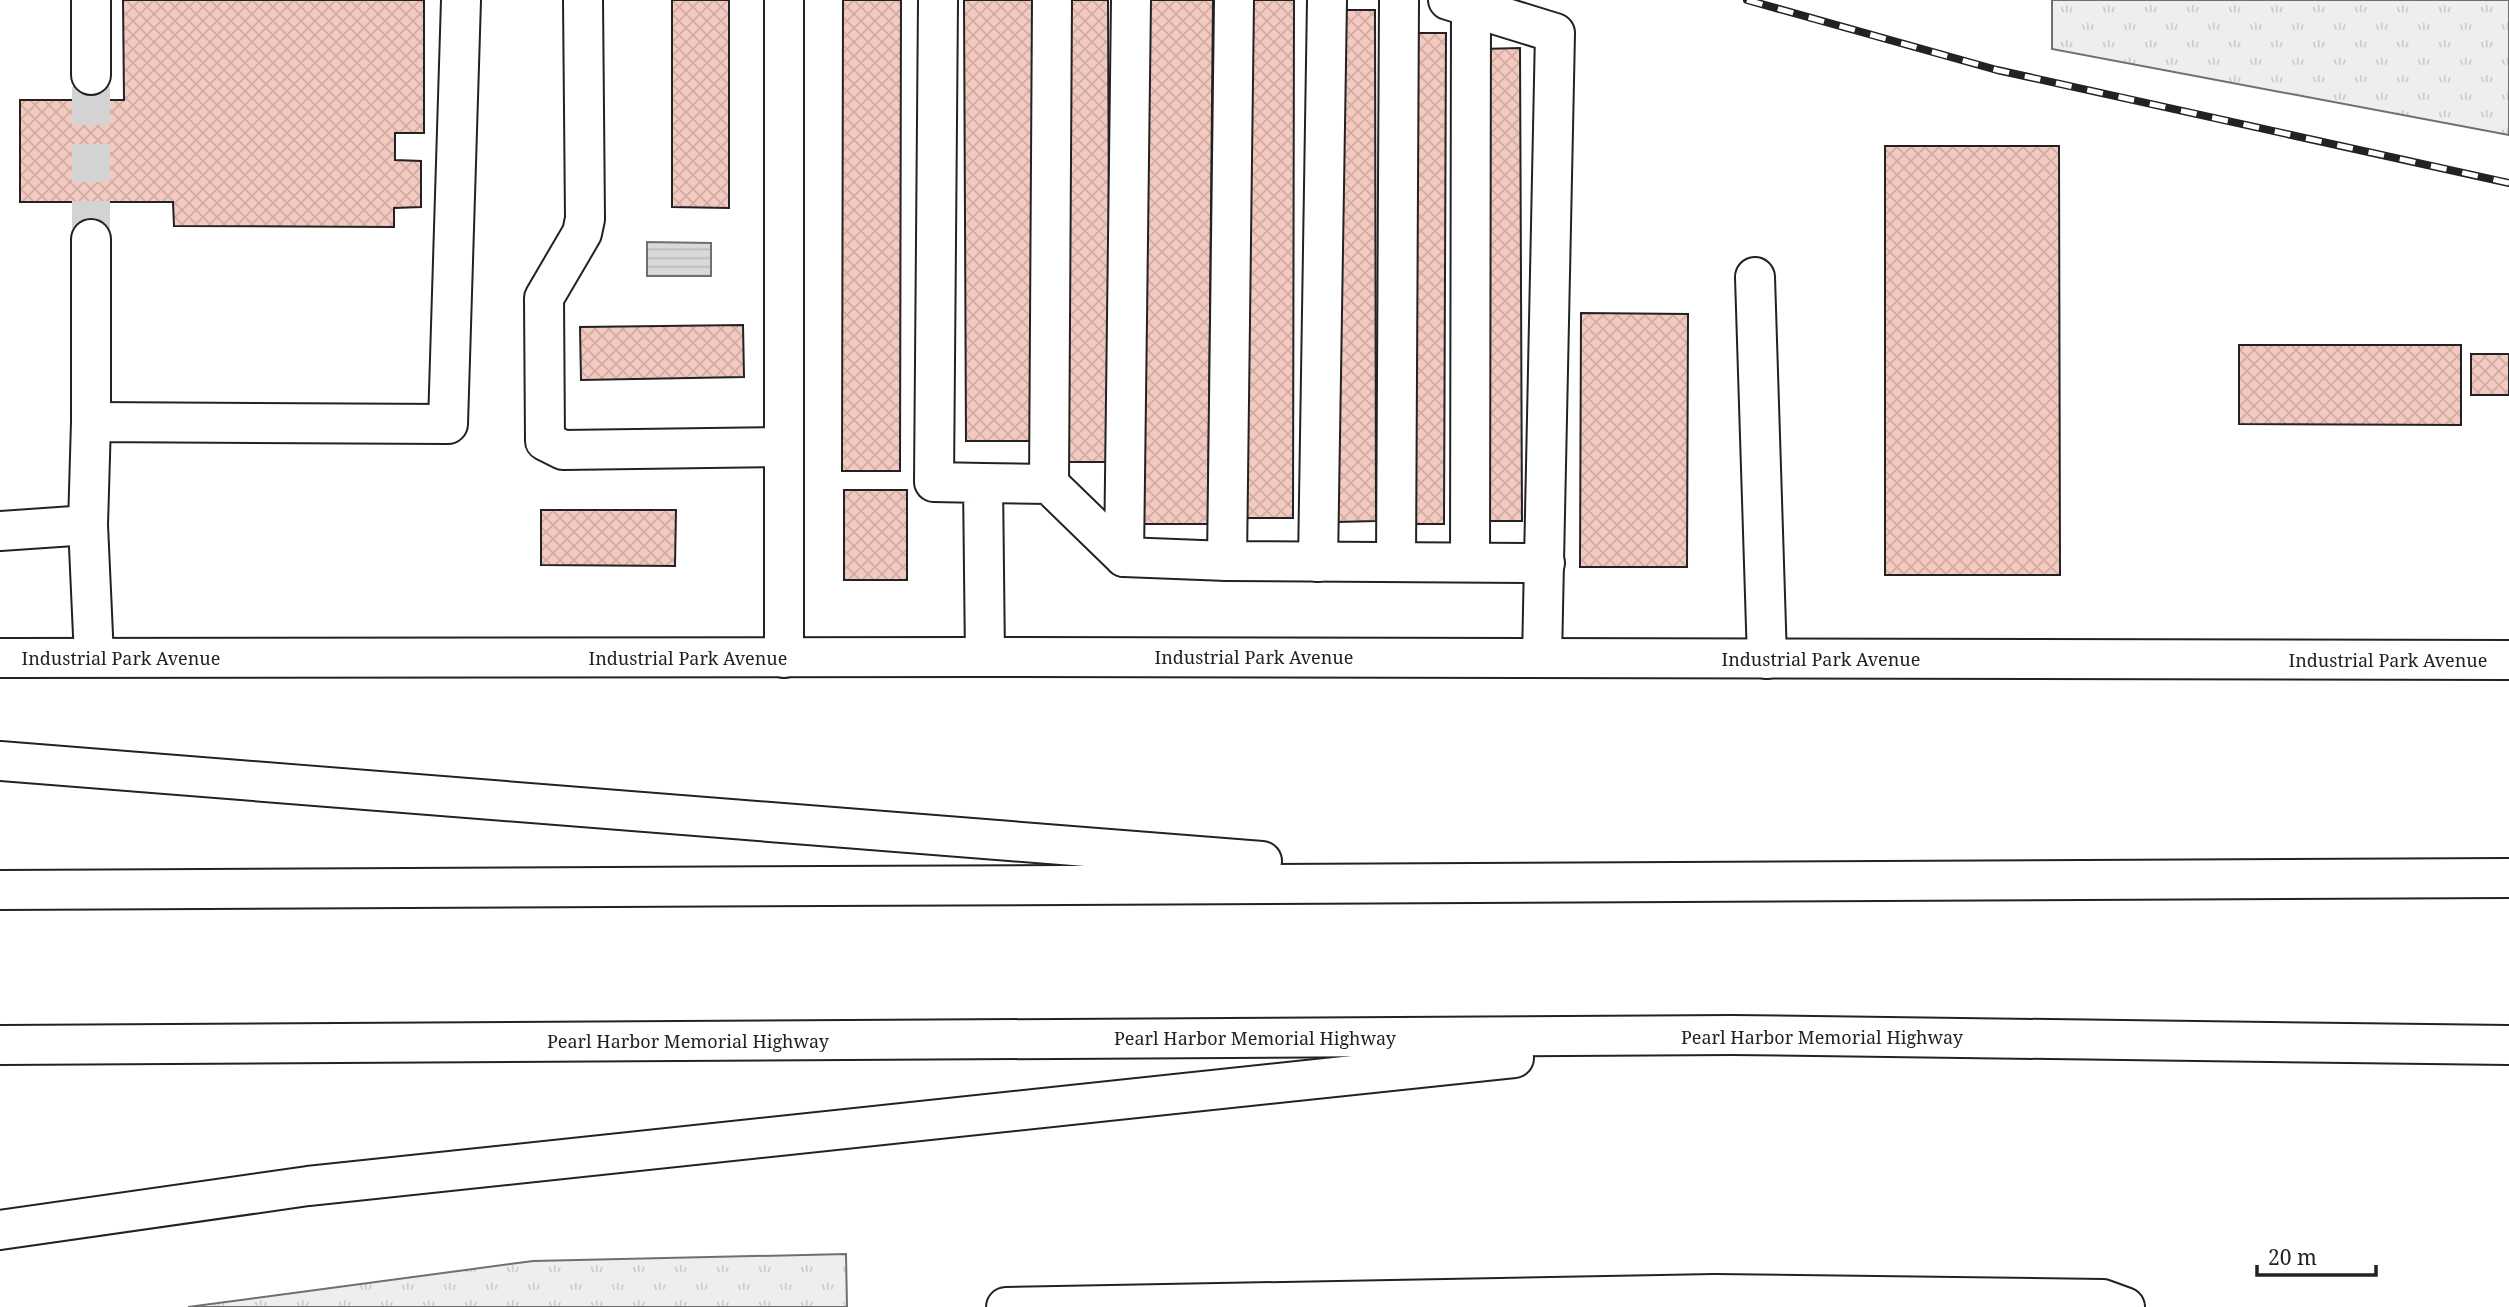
<svg xmlns="http://www.w3.org/2000/svg" width="2509" height="1307" font-family="'Noto Serif',serif">
<style>
.grass{fill:url(#grass-tufts);stroke:#6f6f6f;stroke-width:2}
.water{fill:url(#water-rules);stroke:#6f6f6f;stroke-width:2}
.building{fill:url(#building-cross-hatch);stroke:#222;stroke-width:2}
.lines{fill:none;stroke-linecap:round;stroke-linejoin:round}
.minor-tunnel{stroke:#d3d3d3;stroke-width:38;stroke-dasharray:38 19;stroke-linecap:butt}
.minor-casing{stroke:#222;stroke-width:42}
.highway-casing{stroke:#222;stroke-width:42}
.minor{stroke:#fff;stroke-width:38}
.highway{stroke:#fff;stroke-width:38}
.rail-casing{stroke:#222;stroke-width:8}
.rail{stroke:#fff;stroke-width:5;stroke-dasharray:16;stroke-linecap:butt}
.labels{text-anchor:middle;dominant-baseline:central;stroke-width:5;stroke-linejoin:round;paint-order:stroke}
.street-label{font-size:18px;fill:#222;stroke:#fff}
</style>
<defs>
<pattern id="grass-tufts" width="24" height="20" patternUnits="userSpaceOnUse" patternTransform="scale(1.75)"><rect width="24" height="20" fill="#eee"/><path d="M3 7l-1-3M5 7V3M7 7l1-3M15 17l-1-3M17 17v-4M19 17l1-3" fill="none" stroke="#ccc"/></pattern>
<pattern id="water-rules" width="6" height="5" patternUnits="userSpaceOnUse" patternTransform="scale(1.75)"><rect width="6" height="5" fill="#d9d9d9"/><path d="M0 2.5h6" fill="none" stroke="#bababa"/></pattern>
<pattern id="building-cross-hatch" width="8" height="8" patternUnits="userSpaceOnUse" patternTransform="scale(1.75)"><rect width="8" height="8" fill="#f3c9c0"/><path d="M0 0l8 8M0 8l8-8" fill="none" stroke="#d0aca5"/></pattern>
</defs>
<rect width="100%" height="100%" fill="#fff"/>
<g class="grass">
<polygon points="2052,0 2509,0 2509,135 2052,49"/>
<polygon points="846,1254 847,1307 188,1307 533,1261"/>
</g>
<polygon class="water" points="647,242 711,243 711,276 647,276"/>
<g class="building">
<polygon points="123,0 424,0 424,133 395,133 395,160 421,161 421,207 394,208 394,227 174,226 173,202 20,202 20,100 124,100"/>
<polygon points="672,0 729,0 729,208 672,207"/>
<polygon points="843,0 901,0 900,471 842,471"/>
<polygon points="964,0 1035,0 1036,441 966,441"/>
<polygon points="1065,0 1108,0 1110,462 1067,462"/>
<polygon points="1146,0 1213,0 1208,524 1141,524"/>
<polygon points="1241,0 1294,0 1293,518 1240,518"/>
<polygon points="1337,10 1375,10 1376,521 1338,522"/>
<polygon points="1409,33 1446,33 1444,524 1408,524"/>
<polygon points="1520,48 1522,521 1483,521 1481,49"/>
<polygon points="1885,146 2059,146 2060,575 1885,575"/>
<polygon points="1581,313 1688,314 1687,567 1580,567"/>
<polygon points="743,325 744,377 581,380 580,327"/>
<polygon points="2239,345 2461,345 2461,425 2239,424"/>
<rect x="2471" y="354" width="38" height="41"/>
<rect x="844" y="490" width="63" height="90"/>
<polygon points="541,510 676,510 675,566 541,565"/>
</g>
<g class="lines">
<polyline class="minor-tunnel" points="91,239 91,75"/>
<g class="minor-casing">
<g id="minor">
<polyline points="91,0 91,75"/>
<polyline points="583,0 585,219 582,233 544,298 545,441 563,450 784,447"/>
<polyline points="784,0 784,658"/>
<polyline points="938,0 934,482 983,483 985,657"/>
<polyline points="1448,0 1555,33 1542,658"/>
<polyline points="91,239 91,422"/>
<polyline points="1755,277 1767,659"/>
<polyline points="983,483 1049,484 1124,557 1227,561 1545,563"/>
<polyline points="1049,484 1052,0"/>
<polyline points="0,531 88,525"/>
<polyline points="1124,557 1131,0"/>
<polyline points="1227,561 1234,0"/>
<polyline points="1318,562 1327,0"/>
<polyline points="1396,562 1399,0"/>
<polyline points="1470,562 1471,7"/>
<polyline points="94,657 88,525 91,422 448,424 461,0"/>
<polyline points="0,658 985,657 2509,660"/>
<polyline points="1006,1307 1715,1294 2103,1299 2125,1307"/>
</g>
</g>
<g class="highway-casing">
<g id="highway">
<polyline points="0,761 1262,861"/>
<polyline points="0,890 2509,878"/>
<polyline points="0,1045 1732,1035 2509,1045"/>
<polyline points="0,1230 308,1186 1514,1058"/>
</g>
</g>
<use href="#minor" class="minor"/>
<use href="#highway" class="highway"/>
<g class="rail-casing">
<polyline id="rail" points="1747,0 1997,70 2509,183"/>
</g>
<use href="#rail" class="rail"/>
</g>
<g class="labels">
<g class="street-label">
<text x="1254" y="657">Industrial Park Avenue</text>
<text x="121" y="658">Industrial Park Avenue</text>
<text x="688" y="658">Industrial Park Avenue</text>
<text x="1821" y="659">Industrial Park Avenue</text>
<text x="2388" y="660">Industrial Park Avenue</text>
<text x="1822" y="1037">Pearl Harbor Memorial Highway</text>
<text x="1255" y="1038">Pearl Harbor Memorial Highway</text>
<text x="688" y="1041">Pearl Harbor Memorial Highway</text>
</g>
</g>
<path d="M2257 1265v10h119v-10" fill="none" stroke="#222222" stroke-width="3.5"/>
<text x="2268" y="1265" font-size="21" fill="#222222" stroke="#ffffff" stroke-width="5" paint-order="stroke">20 m</text>
</svg>
